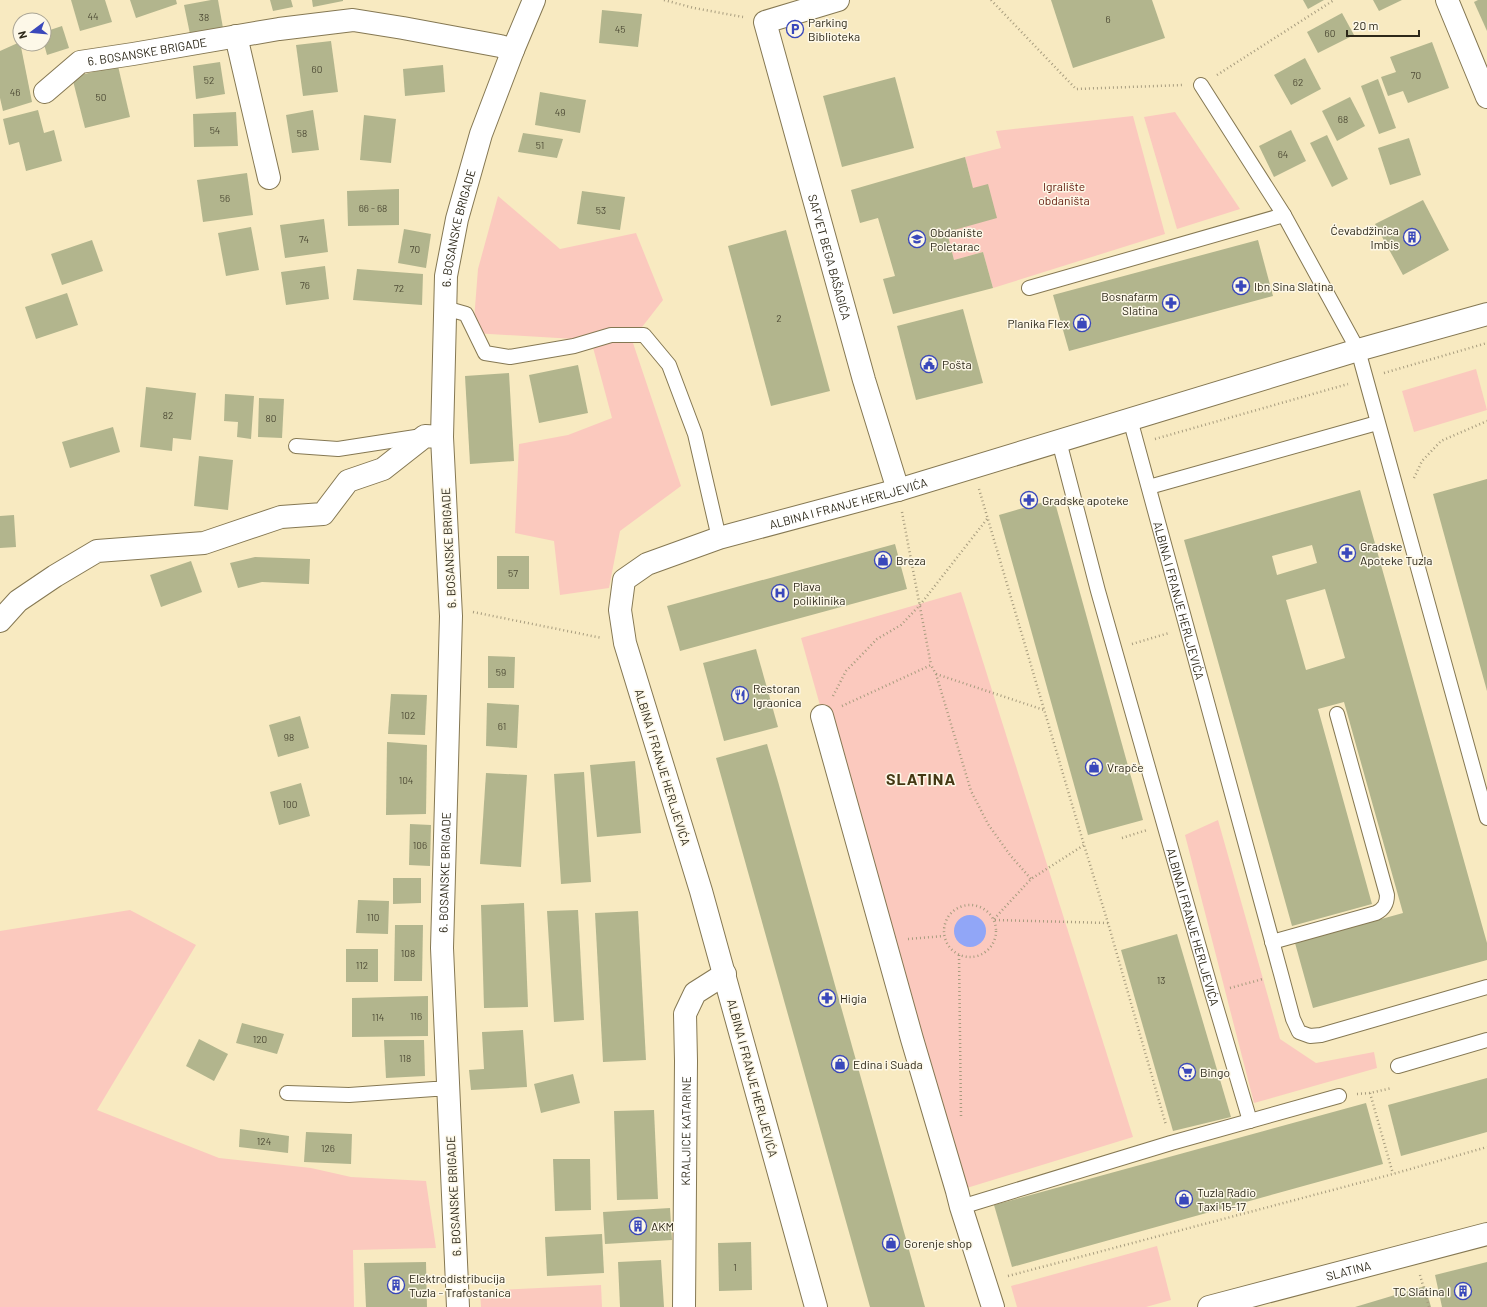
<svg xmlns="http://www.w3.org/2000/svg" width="1487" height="1307" font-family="Barlow,sans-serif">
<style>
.green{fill:#fbc9be}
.water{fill:#91a6f7}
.building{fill:#b2b58d;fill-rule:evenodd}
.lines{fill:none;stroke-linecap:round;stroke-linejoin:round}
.service-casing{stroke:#857853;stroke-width:16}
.minor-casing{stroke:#857853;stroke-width:24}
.tertiary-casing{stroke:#857853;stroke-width:24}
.secondary-casing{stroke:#857853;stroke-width:24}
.path{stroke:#a79c7e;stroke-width:2.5;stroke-dasharray:1 3;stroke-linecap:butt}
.service{stroke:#fff;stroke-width:14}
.minor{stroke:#fff;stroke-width:22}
.tertiary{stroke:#fff;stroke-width:22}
.secondary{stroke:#fff;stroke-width:22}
.labels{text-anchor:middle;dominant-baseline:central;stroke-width:3;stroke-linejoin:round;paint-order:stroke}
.number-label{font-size:10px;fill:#4e4b36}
.poi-label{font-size:12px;fill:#2d2819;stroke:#fdf8e8;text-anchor:start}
.street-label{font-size:12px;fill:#2d2819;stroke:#fdf8e8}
.park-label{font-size:12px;fill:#60170a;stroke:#fdf8e8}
.district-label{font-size:16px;font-weight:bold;letter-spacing:1px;fill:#443814;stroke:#fdf8e8}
</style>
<rect width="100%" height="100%" fill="#f8eac1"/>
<g class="green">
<polygon points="1175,112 1240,209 1177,229 1144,117"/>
<polygon points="1133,116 1165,234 993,288 983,252 954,260 947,232 973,188 965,157 1001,148 996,131"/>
<polygon points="498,196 560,249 636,233 663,300 632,340 681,486 620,531 609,588 560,595 554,541 515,533 519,444 568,435 612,418 591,340 473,333 478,269"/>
<polygon points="1476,369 1487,410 1414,432 1402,391"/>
<polygon points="961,592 1133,1137 957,1191 801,638"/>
<polygon points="1218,820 1280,1039 1316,1063 1374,1052 1377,1068 1254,1103 1185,835"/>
<polygon points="130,910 196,945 97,1110 219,1158 311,1168 351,1177 426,1181 436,1248 353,1250 354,1307 0,1307 0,931"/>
<polygon points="1157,1246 1171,1300 1146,1307 1017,1307 1011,1286"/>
<polygon points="601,1285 602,1307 481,1307 480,1291"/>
</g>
<circle class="water" cx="970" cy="931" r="16"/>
<g class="building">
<polygon points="71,0 105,0 112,22 80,31"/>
<polygon points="130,0 176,0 177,4 136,18"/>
<polygon points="211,0 218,0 223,28 190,34 184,5"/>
<polygon points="270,0 291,0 293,7 273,11"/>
<polygon points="312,0 343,0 343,1 313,7"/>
<polygon points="1051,0 1152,0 1165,38 1073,68"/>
<polygon points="1303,0 1324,0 1308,9"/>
<polygon points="1373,0 1402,0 1379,11"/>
<polygon points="1478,0 1487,0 1487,31 1474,2"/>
<polygon points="602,10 642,14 638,47 599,43"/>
<polygon points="1342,13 1354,35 1318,53 1307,32"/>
<polygon points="62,26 69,48 47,55 44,44 44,32"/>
<polygon points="331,41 338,92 303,96 296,45"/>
<polygon points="20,42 32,102 3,111 0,98 0,51"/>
<polygon points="1432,42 1449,88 1408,103 1403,91 1388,96 1381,77 1396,72 1390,57"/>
<polygon points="1305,58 1321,89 1291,105 1274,75"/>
<polygon points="220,62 225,94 196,99 193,66"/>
<polygon points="443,65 445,92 405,96 403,69"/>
<polygon points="118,66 130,117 85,128 72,77"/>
<polygon points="895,77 914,148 842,167 823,96"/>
<polygon points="1378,79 1396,128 1379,134 1361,86"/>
<polygon points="540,92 586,100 580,133 535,125"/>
<polygon points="1350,97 1365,126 1337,141 1322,111"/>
<polygon points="38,110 44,133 54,130 62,161 26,171 19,142 9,145 3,119"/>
<polygon points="313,110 319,150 292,153 286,115"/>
<polygon points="236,112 238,146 194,147 193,114"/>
<polygon points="364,115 396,119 391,163 360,160"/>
<polygon points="1291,130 1306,161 1274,177 1259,146"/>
<polygon points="523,133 563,139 557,158 518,152"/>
<polygon points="1327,135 1348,179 1332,187 1310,143"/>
<polygon points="1409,138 1421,175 1390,185 1378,148"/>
<polygon points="965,157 973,188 988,184 997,218 947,232 954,260 983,252 993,288 893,314 883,279 895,276 878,218 860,223 851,190"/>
<polygon points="247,173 253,215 203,222 197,180"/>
<polygon points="399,189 399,225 348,226 347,191"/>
<polygon points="582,191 625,197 620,230 577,224"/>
<polygon points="1423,200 1449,250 1403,275 1375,224"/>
<polygon points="324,219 328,252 285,258 280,225"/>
<polygon points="251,227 259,270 226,276 218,233"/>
<polygon points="404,229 431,234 426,268 398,263"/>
<polygon points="786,230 830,391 771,406 728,246"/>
<polygon points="92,240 103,271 62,285 51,254"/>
<polygon points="1258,240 1273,296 1069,351 1053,295"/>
<polygon points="325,266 329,299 286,305 281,272"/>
<polygon points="357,269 423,274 422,305 353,300"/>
<polygon points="67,293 78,325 36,339 25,307"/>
<polygon points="963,309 983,383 916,400 897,326"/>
<polygon points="578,365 588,413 539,423 529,375"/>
<polygon points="509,373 514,461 470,464 465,376"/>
<polygon points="146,387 196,393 191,440 173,438 172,451 140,447"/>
<polygon points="225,394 254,396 251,439 237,437 238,422 224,421"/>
<polygon points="259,398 284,399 282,438 258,437"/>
<polygon points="113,427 120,452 70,468 62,442"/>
<polygon points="199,456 233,460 228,510 194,506"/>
<polygon points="1487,479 1487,691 1433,494"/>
<path d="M1360 490 1487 943V960L1313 1008 1295 943 1403 913 1344 702 1318 709 1372 904 1292 926 1184 540ZM1312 545 1317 563 1277 575 1272 556ZM1325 589 1345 658 1306 670 1286 600Z"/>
<polygon points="1054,499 1143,820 1088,835 999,515"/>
<polygon points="14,515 16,547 0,548 0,516"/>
<polygon points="895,544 907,589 680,651 667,606"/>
<rect x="497" y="556" width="32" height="33"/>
<polygon points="255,557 310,559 309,584 262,582 238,588 230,563"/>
<polygon points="191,561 202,592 161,607 150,575"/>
<polygon points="756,649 778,727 724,741 703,663"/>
<polygon points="488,656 515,657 514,688 488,688"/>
<polygon points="391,694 427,695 425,735 388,734"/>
<polygon points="487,703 519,705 517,748 486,746"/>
<polygon points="300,716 309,748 278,757 269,725"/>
<polygon points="387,742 427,745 426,814 386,815"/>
<polygon points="767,744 779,785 925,1307 870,1307 716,758"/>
<polygon points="635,761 641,833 597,837 590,765"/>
<polygon points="584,772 591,882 561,884 554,774"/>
<polygon points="486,773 527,775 521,867 480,864"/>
<polygon points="301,783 310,816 279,825 270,792"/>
<polygon points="410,824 431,825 430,866 409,865"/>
<polygon points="393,878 421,878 421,903 393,904"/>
<polygon points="358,900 389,901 388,934 356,933"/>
<polygon points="524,903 528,1007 484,1008 481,905"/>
<polygon points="578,910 584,1020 554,1022 547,911"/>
<polygon points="638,911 646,1060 603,1062 595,913"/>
<polygon points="395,925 423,925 422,981 394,981"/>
<polygon points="1177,934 1231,1117 1173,1131 1121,950"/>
<rect x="346" y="949" width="32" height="33"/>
<polygon points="428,996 428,1036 352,1037 352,998"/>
<polygon points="242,1023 284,1034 277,1054 236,1043"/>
<polygon points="523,1030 527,1087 471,1090 469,1070 484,1069 482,1032"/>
<polygon points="199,1039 228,1054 214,1081 186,1066"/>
<polygon points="384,1040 424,1040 425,1076 386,1078"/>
<polygon points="573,1074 580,1103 541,1113 534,1084"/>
<polygon points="1487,1078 1487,1132 1401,1156 1388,1105"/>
<polygon points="1366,1103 1383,1164 1012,1267 994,1205"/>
<polygon points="654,1110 658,1199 617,1200 614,1111"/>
<polygon points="240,1129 289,1136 288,1153 239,1147"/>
<polygon points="306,1132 352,1134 351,1164 304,1162"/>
<polygon points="553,1159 590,1159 591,1210 555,1211"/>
<polygon points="670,1208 672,1240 605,1244 603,1212"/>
<polygon points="602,1234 604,1273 547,1276 545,1237"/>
<polygon points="751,1242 752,1290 719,1291 718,1243"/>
<polygon points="661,1260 664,1307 620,1307 618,1262"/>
<polygon points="426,1262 427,1307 366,1307 364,1263"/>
<polygon points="1487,1262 1487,1307 1442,1307 1435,1275"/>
<polygon points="1425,1286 1431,1307 1355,1307"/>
</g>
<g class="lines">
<g class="service-casing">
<g id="service">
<polyline points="1201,85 1284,215 1358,350 1487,818"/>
<polyline points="1029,288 1284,215"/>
<polyline points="445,308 466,314 485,353 510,357 574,346 611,335 644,335 669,365 695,434 719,538"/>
<path id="s1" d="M1130 419 1281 974 1293 1019 1299 1032 1310 1036 1321 1035 1487 987"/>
<path id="s2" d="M1059 441 1098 591 1212 993 1250 1121"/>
<polyline points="296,446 338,449 422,436"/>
<polyline points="1149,487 1377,423"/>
<path d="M1272 942 1376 913C1384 909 1387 904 1387 895L1337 714"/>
<polyline points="1398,1066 1487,1040"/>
<polyline points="287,1093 349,1095 434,1089 448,1089"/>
<polyline points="961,1207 1171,1143 1339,1096"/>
</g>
</g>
<g class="minor-casing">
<g id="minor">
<path id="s3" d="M838 0 765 22 864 380 898 490"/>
<polyline points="236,36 269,178"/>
<path id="s4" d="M45 92 80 62 133 54 279 29 353 20 403 28 500 46 513 50"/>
<polyline points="0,621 18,601 55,576 97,551 204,543 281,517 323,514 348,481 383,469 425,436 442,437"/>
<polyline points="822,716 912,1039 957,1191 961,1207 993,1307"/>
<path id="s5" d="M684 1307 686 1061 685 1014 695 993 725 974"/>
<path id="s6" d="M816 1307 701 891 625 643 620 610 624 580 647 564 719 538 898 490 1358 350 1487 314"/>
<path id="s7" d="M1209 1307 1487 1234"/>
</g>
</g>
<g class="tertiary-casing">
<g id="tertiary">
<path id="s8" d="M458 1307 442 948 451 616 442 437 446 276 457 219 481 134 513 50 534 0"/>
</g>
</g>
<g class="secondary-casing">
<polyline id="secondary" points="1447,0 1487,97"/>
</g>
<g class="path">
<polyline points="664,0 694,8 743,17"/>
<polyline points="991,0 1076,89 1183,85"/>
<polyline points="1217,75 1334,0"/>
<polyline points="1384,373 1487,343"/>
<polyline points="1155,439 1348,384"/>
<polyline points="1414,478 1422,461 1441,441 1487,421"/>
<polyline points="979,489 1084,845 1108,923 1166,1125"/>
<polyline points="902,512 931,665"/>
<polyline points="473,612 602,638"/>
<polyline points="1132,644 1169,633"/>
<polyline points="936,674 1044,710"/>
<polyline points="833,696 846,671 877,639 901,625 920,605 987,519"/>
<polyline points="842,706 931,665 936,674 971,791 988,824 1010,855 1031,879"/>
<polyline points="1122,838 1147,830"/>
<circle cx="970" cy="931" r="26"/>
<polyline points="994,919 1031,879 1084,845"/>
<polyline points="995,920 1108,923"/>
<polyline points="908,939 944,936"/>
<polyline points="959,955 961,1116"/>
<polyline points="1230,988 1263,979"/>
<polyline points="1370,1093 1393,1174"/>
<polyline points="1357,1094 1370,1093 1392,1088"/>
<polyline points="1420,1275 1429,1307"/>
<polyline points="1008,1276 1393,1174 1487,1147"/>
</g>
<use href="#service" class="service"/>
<use href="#minor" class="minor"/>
<use href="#tertiary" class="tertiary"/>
<use href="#secondary" class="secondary"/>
</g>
<defs>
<g id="parking-ring" transform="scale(0.9)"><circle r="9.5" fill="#fdf8e8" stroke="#3a48bb" stroke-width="1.5"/><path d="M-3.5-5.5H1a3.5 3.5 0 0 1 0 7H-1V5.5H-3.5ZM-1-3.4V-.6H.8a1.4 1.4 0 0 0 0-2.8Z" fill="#3a48bb"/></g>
<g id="building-ring" transform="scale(0.9)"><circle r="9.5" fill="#fdf8e8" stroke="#3a48bb" stroke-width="1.5"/><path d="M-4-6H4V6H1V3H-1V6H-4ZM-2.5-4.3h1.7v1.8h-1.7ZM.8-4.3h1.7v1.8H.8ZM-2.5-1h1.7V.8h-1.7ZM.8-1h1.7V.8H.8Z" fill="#3a48bb"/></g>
<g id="school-ring" transform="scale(0.9)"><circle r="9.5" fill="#fdf8e8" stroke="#3a48bb" stroke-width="1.5"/><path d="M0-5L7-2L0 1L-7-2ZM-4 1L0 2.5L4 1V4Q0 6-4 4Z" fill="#3a48bb"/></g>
<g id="pharmacy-ring" transform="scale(0.9)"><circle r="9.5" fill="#fdf8e8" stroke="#3a48bb" stroke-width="1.5"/><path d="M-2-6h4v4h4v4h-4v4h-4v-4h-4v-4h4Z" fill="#3a48bb"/></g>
<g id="shop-ring" transform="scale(0.9)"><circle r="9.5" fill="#fdf8e8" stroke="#3a48bb" stroke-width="1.5"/><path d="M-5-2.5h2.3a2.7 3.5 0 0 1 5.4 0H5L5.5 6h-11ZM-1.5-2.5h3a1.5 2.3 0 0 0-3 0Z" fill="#3a48bb"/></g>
<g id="civic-ring" transform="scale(0.9)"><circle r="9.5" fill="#fdf8e8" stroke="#3a48bb" stroke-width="1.5"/><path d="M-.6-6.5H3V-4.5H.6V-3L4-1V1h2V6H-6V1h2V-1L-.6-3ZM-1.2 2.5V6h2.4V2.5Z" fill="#3a48bb"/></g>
<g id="hospital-ring" transform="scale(0.9)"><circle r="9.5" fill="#fdf8e8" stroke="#3a48bb" stroke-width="1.5"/><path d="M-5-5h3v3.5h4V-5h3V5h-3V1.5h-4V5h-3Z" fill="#3a48bb"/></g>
<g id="restaurant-ring" transform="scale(0.9)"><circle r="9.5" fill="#fdf8e8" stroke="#3a48bb" stroke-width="1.5"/><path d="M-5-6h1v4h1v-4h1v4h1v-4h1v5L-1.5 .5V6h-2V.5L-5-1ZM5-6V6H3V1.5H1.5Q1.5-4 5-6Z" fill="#3a48bb"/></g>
<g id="supermarket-ring" transform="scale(0.9)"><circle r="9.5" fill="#fdf8e8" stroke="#3a48bb" stroke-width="1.5"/><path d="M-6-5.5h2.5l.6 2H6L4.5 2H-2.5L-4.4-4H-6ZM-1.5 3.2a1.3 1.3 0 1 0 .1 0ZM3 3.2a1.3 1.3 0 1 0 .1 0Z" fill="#3a48bb"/></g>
</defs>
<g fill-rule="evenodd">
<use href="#parking-ring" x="795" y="29"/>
<use href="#building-ring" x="1412" y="237"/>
<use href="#school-ring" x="917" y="239"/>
<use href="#pharmacy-ring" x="1241" y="286"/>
<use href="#pharmacy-ring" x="1171" y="303"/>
<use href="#shop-ring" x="1082" y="323"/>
<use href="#civic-ring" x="929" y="364"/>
<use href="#pharmacy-ring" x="1029" y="500"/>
<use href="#pharmacy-ring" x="1347" y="553"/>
<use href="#shop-ring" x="883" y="560"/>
<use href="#hospital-ring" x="780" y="593"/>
<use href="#restaurant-ring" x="740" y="695"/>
<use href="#shop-ring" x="1094" y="767"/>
<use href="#pharmacy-ring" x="827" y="998"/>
<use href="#shop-ring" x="840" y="1064"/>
<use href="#supermarket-ring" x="1187" y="1072"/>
<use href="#shop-ring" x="1184" y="1199"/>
<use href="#building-ring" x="638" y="1226"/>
<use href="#shop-ring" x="891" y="1243"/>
<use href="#building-ring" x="396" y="1285"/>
<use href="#building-ring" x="1463" y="1291"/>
</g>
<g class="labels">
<g class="number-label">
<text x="93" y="16">44</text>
<text x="204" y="17">38</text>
<text x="1108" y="19">6</text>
<text x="620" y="29">45</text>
<text x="1330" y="33">60</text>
<text x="317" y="69">60</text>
<text x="1416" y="75">70</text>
<text x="209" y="80">52</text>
<text x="1298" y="82">62</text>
<text x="15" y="92">46</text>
<text x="101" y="97">50</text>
<text x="560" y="112">49</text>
<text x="1343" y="119">68</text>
<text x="215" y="130">54</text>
<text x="302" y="133">58</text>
<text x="540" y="145">51</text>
<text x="1283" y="154">64</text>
<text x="225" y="198">56</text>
<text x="373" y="208">66 - 68</text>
<text x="601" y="210">53</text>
<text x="304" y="239">74</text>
<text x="415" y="249">70</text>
<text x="305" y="285">76</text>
<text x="399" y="288">72</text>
<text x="779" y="318">2</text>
<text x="168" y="415">82</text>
<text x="271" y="418">80</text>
<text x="513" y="573">57</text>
<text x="501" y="672">59</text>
<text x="408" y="715">102</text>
<text x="502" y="726">61</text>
<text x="289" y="737">98</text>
<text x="406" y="780">104</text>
<text x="290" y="804">100</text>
<text x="420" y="845">106</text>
<text x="373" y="917">110</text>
<text x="408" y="953">108</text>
<text x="362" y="965">112</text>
<text x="1161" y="980">13</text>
<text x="416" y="1016">116</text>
<text x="378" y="1017">114</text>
<text x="260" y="1039">120</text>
<text x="405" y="1058">118</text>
<text x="264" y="1141">124</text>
<text x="328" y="1148">126</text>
<text x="735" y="1267">1</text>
</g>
<g class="poi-label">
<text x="808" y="22">Parking<tspan x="808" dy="14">Biblioteka</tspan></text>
<text x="1399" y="230" text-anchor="end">Ćevabdžinica<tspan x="1399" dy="14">Imbis</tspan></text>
<text x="930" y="232">Obdanište<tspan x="930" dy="14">Poletarac</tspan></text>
<text x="1254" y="286">Ibn Sina Slatina</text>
<text x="1158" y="296" text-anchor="end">Bosnafarm<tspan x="1158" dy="14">Slatina</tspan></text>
<text x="1069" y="323" text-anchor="end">Planika Flex</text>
<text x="942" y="364">Pošta</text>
<text x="1042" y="500">Gradske apoteke</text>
<text x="1360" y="546">Gradske<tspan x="1360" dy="14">Apoteke Tuzla</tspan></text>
<text x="896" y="560">Breza</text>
<text x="793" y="586">Plava<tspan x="793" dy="14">poliklinika</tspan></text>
<text x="753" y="688">Restoran<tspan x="753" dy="14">Igraonica</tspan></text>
<text x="1107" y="767">Vrapče</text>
<text x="840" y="998">Higia</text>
<text x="853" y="1064">Edina i Suada</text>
<text x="1200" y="1072">Bingo</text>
<text x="1197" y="1192">Tuzla Radio<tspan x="1197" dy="14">Taxi 15-17</tspan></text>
<text x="651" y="1226">AKM</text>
<text x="904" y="1243">Gorenje shop</text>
<text x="409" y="1278">Elektrodistribucija<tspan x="409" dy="14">Tuzla - Trafostanica</tspan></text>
<text x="1450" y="1291" text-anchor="end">TC Slatina I</text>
</g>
<g class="street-label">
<text stroke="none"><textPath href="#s4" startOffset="114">6. BOSANSKE BRIGADE</textPath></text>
<text stroke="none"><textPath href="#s8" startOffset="1081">6. BOSANSKE BRIGADE</textPath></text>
<text stroke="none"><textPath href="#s3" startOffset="320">SAFVET BEGA BAŠAGIĆA</textPath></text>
<text stroke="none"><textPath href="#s6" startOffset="993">ALBINA I FRANJE HERLJEVIĆA</textPath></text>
<text transform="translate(448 548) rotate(-93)">6. BOSANSKE BRIGADE</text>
<text stroke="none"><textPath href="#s1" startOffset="188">ALBINA I FRANJE HERLJEVIĆA</textPath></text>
<text transform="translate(663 767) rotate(73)">ALBINA I FRANJE HERLJEVIĆA</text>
<text stroke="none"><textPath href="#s8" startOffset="435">6. BOSANSKE BRIGADE</textPath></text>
<text stroke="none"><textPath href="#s2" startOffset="504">ALBINA I FRANJE HERLJEVIĆA</textPath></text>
<text transform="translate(753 1078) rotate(75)">ALBINA I FRANJE HERLJEVIĆA</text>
<text stroke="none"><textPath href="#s5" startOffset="176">KRALJICE KATARINE</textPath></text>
<text transform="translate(453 1196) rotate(-93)">6. BOSANSKE BRIGADE</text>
<text stroke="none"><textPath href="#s7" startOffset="144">SLATINA</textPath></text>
</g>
<g class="park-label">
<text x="1064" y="186">Igralište<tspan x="1064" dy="14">obdaništa</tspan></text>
</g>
<g class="district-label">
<text x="921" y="778">SLATINA</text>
</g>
</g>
<g transform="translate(32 32) rotate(254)"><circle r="19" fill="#fdf8e8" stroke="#aaa595"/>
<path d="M0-3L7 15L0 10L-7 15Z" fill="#3a48bb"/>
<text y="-6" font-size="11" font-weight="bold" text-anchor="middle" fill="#2d2819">N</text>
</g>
<path d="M1347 30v6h72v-6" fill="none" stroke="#2d2819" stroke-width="2"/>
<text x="1353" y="30" font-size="12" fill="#2d2819" stroke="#fdf8e8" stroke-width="3" paint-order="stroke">20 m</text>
</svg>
